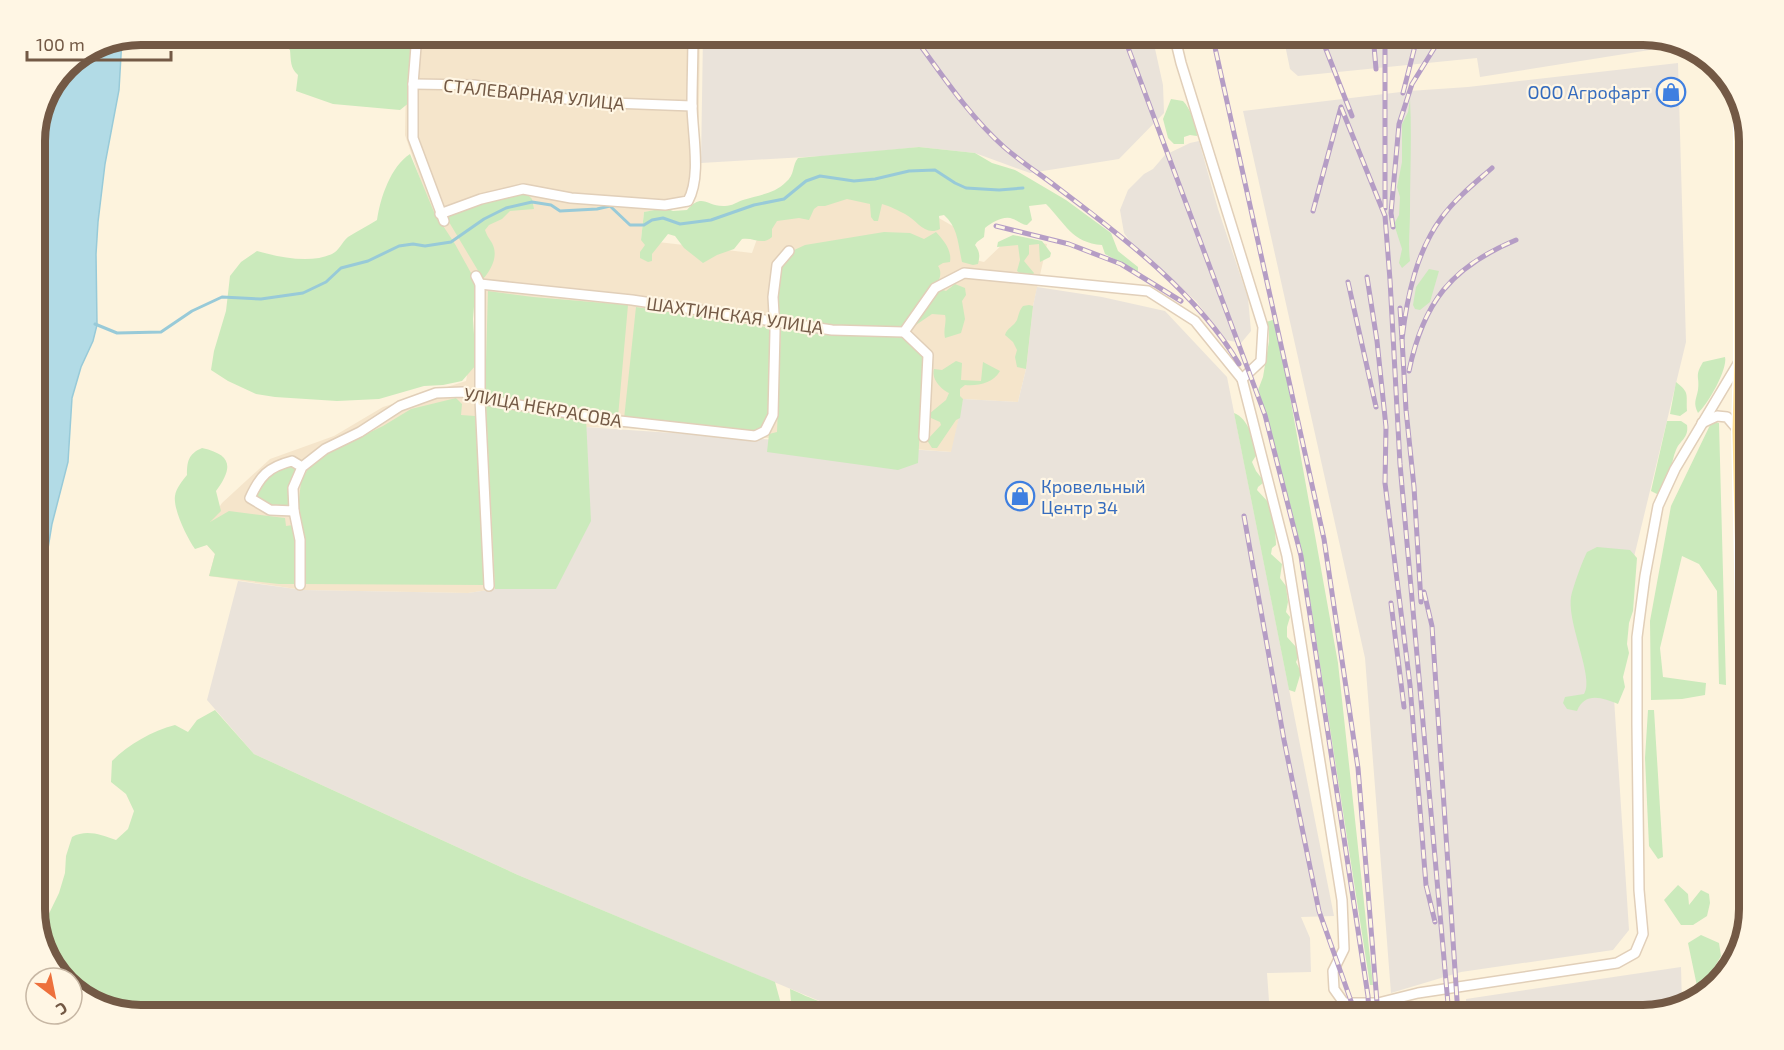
<svg xmlns="http://www.w3.org/2000/svg" width="1784" height="1050" font-family="'Exo 2',sans-serif">
<style>
.residential{fill:#f5e5cb}
.industrial{fill:#eae3da}
.green{fill:#cbeabc}
.water{fill:#b2dbe6;stroke:#98cad8;stroke-width:1.5}
.lines{fill:none;stroke-linecap:round;stroke-linejoin:round}
.stream{stroke:#98cad8;stroke-width:3}
.street-casing{stroke:#e1cfb9;stroke-width:12}
.primary-casing{stroke:#fff;stroke-width:18}
.street{stroke:#fff;stroke-width:9}
.primary{stroke:#ffde92;stroke-width:15}
.rail-casing{stroke:#b59dc5;stroke-width:5}
.rail{stroke:#fff6e4;stroke-width:3;stroke-dasharray:9;stroke-linecap:butt}
.labels{text-anchor:middle;dominant-baseline:central;stroke-width:4.5;stroke-linejoin:round;paint-order:stroke}
.shop-label{font-size:18px;fill:#366cbe;stroke:#fff6e4;text-anchor:end}
.street-label{font-size:18px;fill:#735945;stroke:#fff6e4}
.rim{fill:none;stroke:#735945;stroke-width:8}
</style>
<rect width="100%" height="100%" fill="#fdf3dd"/>
<polygon class="residential" points="407,35 700,35 698,166 691,205 644,212 641,240 752,253 762,225 784,214 845,198 879,201 930,213 958,229 967,258 984,262 1010,237 1047,244 1033,306 1026,369 1018,402 963,399 952,452 651,429 585,427 556,589 495,589 468,593 303,590 209,576 215,554 207,545 209,523 222,503 270,459 334,436 383,407 466,381 476,326 471,281 431,211 405,135"/>
<g class="industrial">
<polygon points="1643,34 1681,45 1480,77 1477,58 1298,76 1290,69 1283,35"/>
<polygon points="703,35 1152,35 1163,85 1164,113 1119,159 1030,173 975,153 919,147 840,155 701,163"/>
<polygon points="1678,63 1686,342 1611,652 1629,930 1613,950 1461,972 1391,993 1365,658 1243,111 1409,91 1468,87"/>
<polygon points="1199,141 1218,209 1248,298 1251,331 1241,343 1226,340 1196,301 1131,243 1124,233 1120,210 1128,190 1144,174 1153,169 1165,155 1190,143"/>
<polygon points="1037,287 1102,297 1165,311 1227,377 1334,916 1301,917 1310,938 1311,972 1267,973 1270,1015 912,1015 851,1004 822,1002 518,875 254,754 207,700 238,581 303,590 468,593 495,589 556,589 585,427 951,452 963,399 1018,402 1026,369 1033,306"/>
<polygon points="1681,967 1682,1005 1643,1015 1467,1015 1466,999"/>
</g>
<g class="green">
<path d="M287 35H413L409 64 410 102 400 110 333 104 296 91 298 75C290 68 291 60 290 50L284 44Z"/>
<path d="M1171 99 1183 101C1190 108 1197 125 1197 136L1190 135 1184 137V144H1174L1168 138 1163 119Z"/>
<path d="M1410 99C1412 136 1410 173 1410 210 1410 228 1408 244 1410 261L1402 268 1399 263 1402 249 1394 224 1399 215 1400 197 1397 187 1402 162V124L1408 112Z"/>
<path d="M919 147 975 153 992 163 1015 170 1066 200 1111 233 1118 251 1138 267V272L1105 254 1102 245C1072 243 1065 223 1046 204L1029 206 1032 220 1027 225C1020 224 1019 221 1013 219 1004 215 993 222 985 228L984 237 977 242 975 245C980 252 980 256 978 264L973 265 962 262C958 244 958 227 944 215L939 216 940 229C925 237 917 220 905 214 899 211 890 206 882 204L878 221H874L871 217 870 204 847 199 825 206H818L814 209 809 220 799 218 777 221 772 229V237C762 246 754 237 742 239L734 249 717 255 703 263 684 248 675 236 668 234 652 254V261L648 262 640 258V252L645 245 641 240 644 212 665 208 673 211 687 210C703 192 706 207 725 206 732 206 737 202 743 200 759 195 774 194 786 182 795 175 792 165 798 158Z"/>
<path d="M410 154 434 212 455 244 476 282 473 319 476 365 462 381 443 385 424 386 379 399 337 401 275 397 256 394 228 381 211 370 214 351 226 311 230 276 241 262 257 251C278 257 310 264 332 254 339 251 342 242 348 237 357 231 368 226 377 220 380 198 391 166 410 154Z"/>
<path d="M526 193 532 199 534 209 510 211 502 219 489 225 485 230C487 236 489 238 492 243 499 256 491 270 483 279L446 217 483 203Z"/>
<path d="M884 232 910 233 924 239 936 232C944 241 952 250 950 262L943 263 938 266C942 272 940 277 938 283L940 289 946 291 955 284 965 288 966 295 962 301 965 319 961 333 945 338C943 329 947 322 945 315L932 314 910 329 838 328 779 317 777 297 781 267 792 251 805 245Z"/>
<polygon points="1013,235 1042,241 1051,253 1050,257 1040,262 1039,244 1029,245 1029,254 1024,261 1034,273 1032,276 1024,276 1017,271 1020,260 1018,245 997,247 998,242"/>
<polygon points="1429,269 1439,271 1430,302 1420,310 1415,309 1413,305 1416,287"/>
<polygon points="488,291 533,297 628,305 618,417 485,396"/>
<path d="M1029 305 1033 306 1026 369 1017 367 1015 357 1017 350 1013 342 1005 335C1007 328 1014 326 1017 320 1019 314 1019 311 1023 306Z"/>
<polygon points="636,307 772,328 768,412 762,427 749,432 624,419"/>
<polygon points="1276,319 1338,663 1373,985 1370,985 1303,555 1267,417 1258,390 1263,377 1269,341 1269,331 1266,322"/>
<polygon points="781,327 837,336 903,336 924,357 918,463 898,470 767,452 769,434 777,432"/>
<path d="M1725 357C1728 369 1708 404 1698 413 1693 403 1696 400 1698 390 1700 376 1694 377 1703 362Z"/>
<path d="M956 361 962 363 961 380 981 381 983 362 1000 371C993 383 979 386 965 385L960 389V396L963 399 960 418 956 420 937 448H932L927 440 941 425 940 422 931 418 929 414 946 400 949 393C941 389 931 379 934 369L942 370Z"/>
<path d="M1676 382C1690 393 1686 394 1687 411L1680 416 1670 414Z"/>
<polygon points="456,398 462,404 461,415 475,416 487,585 301,584 298,510 301,481 309,467 331,451 383,426 411,409"/>
<polygon points="486,405 586,418 591,521 556,589 495,589"/>
<path d="M1234 413C1249 419 1253 439 1257 454L1252 462 1256 471 1263 480V483L1258 487 1257 490 1270 504C1272 518 1276 531 1276 545L1272 548 1271 554 1282 564 1280 578 1286 586 1288 602 1286 612 1290 617 1287 627V637L1296 647 1299 655 1296 662 1301 672 1295 692 1289 690Z"/>
<path d="M1667 421H1681L1687 425C1689 438 1680 440 1676 450 1673 456 1673 463 1670 469 1666 480 1662 483 1659 495L1651 491Z"/>
<polygon points="1712,421 1719,423 1726,685 1719,684 1717,591 1699,564 1682,556 1660,648 1663,677 1706,683 1705,695 1682,699 1651,700 1650,621 1671,506"/>
<path d="M202 448C234 455 232 469 216 491L221 511 210 522 229 511 285 518 286 526 293 525 297 584H279L209 576 215 554 207 545 195 549C187 538 173 509 175 496 176 488 183 480 187 475 187 462 188 454 202 448Z"/>
<path d="M292 463 298 468 292 508 270 507 253 497C262 477 270 469 292 463Z"/>
<path d="M1597 547 1630 550 1637 558 1633 611 1629 623 1627 644 1629 653 1623 677 1625 687 1618 704C1603 698 1585 691 1577 711L1567 709 1563 703 1565 697 1584 694C1595 679 1567 624 1571 597 1573 587 1582 562 1587 552Z"/>
<path d="M215 710 254 754 518 875 775 982 784 1015H141L87 1001 72 986V978H64L49 963 40 932 59 893 65 873 66 856 72 837C87 829 101 835 116 840L128 829 134 811 126 794 111 782 112 761C129 744 152 731 175 725L188 732 197 720Z"/>
<polygon points="1648,710 1654,710 1663,857 1658,859 1649,846 1645,758"/>
<polygon points="1678,885 1688,894 1689,905 1701,890 1709,894 1710,903 1707,916 1693,925 1681,925 1664,900"/>
<polygon points="1701,935 1719,943 1721,956 1708,978 1710,987 1698,1000 1697,986 1688,943"/>
<path d="M790 989C800 993 811 999 822 1002 835 1005 858 999 864 1015H797L791 1002Z"/>
</g>
<polygon class="water" points="122,38 119,90 105,164 98,222 96,254 97,325 93,341 81,367 72,398 68,462 52,524 35,628 35,134 66,65 101,42"/>
<g class="lines">
<polyline class="stream" points="95,324 117,333 161,332 192,311 222,297 261,299 303,293 326,282 341,268 368,261 399,246 413,244 425,246 451,242 484,219 506,208 532,202 551,205 560,211 597,209 610,206 630,225 644,225 652,220 663,218 680,224 711,220 754,205 784,199 806,181 820,176 854,181 875,179 909,171 935,170 955,183 966,188 999,190 1023,188"/>
<g class="street-casing">
<g id="street">
<polyline points="417,34 413,84 413,138 444,221"/>
<polyline points="1174,34 1181,63 1263,327 1261,361 1242,379"/>
<polyline points="413,84 474,85 586,102 692,106"/>
<path d="M440 214 481 199 523 189 571 198 665 205 688 201C702 176 692 132 692 104 692 81 693 58 693 34"/>
<polyline points="476,276 480,284 480,399 489,586"/>
<polyline points="480,284 632,300 832,330 904,332 935,288 964,273 1148,291 1195,321 1242,379 1287,556 1342,900 1344,949 1333,971 1334,989 1344,1003 1343,1015"/>
<polyline points="904,332 928,355 924,437"/>
<polyline points="1702,423 1717,416 1727,417 1739,431"/>
<path d="M302 467 292 461C268 467 260 476 250 498L270 510 294 511 293 488 302 467 325 449 360 432 400 406 436 393 463 392 480 399 620 421 755 436 765 431 773 415 775 331 773 297 777 265 789 251"/>
<polyline points="294,511 300,540 300,585"/>
<polyline points="1344,1003 1378,1003 1418,993 1617,963 1635,953 1643,934 1639,890 1637,724 1637,637 1645,576 1658,506 1675,469 1739,362"/>
</g>
</g>
<g class="primary-casing">
<polyline id="primary" points="1742,110 1742,358 1740,431 1744,610 1745,925"/>
</g>
<use href="#street" class="street"/>
<use href="#primary" class="primary"/>
<g class="rail-casing">
<g id="rail">
<path d="M912 34C940 72 969 116 1004 147 1021 162 1040 174 1058 188 1123 237 1198 294 1239 364"/>
<polyline points="1123,34 1265,415 1301,556 1368,996 1369,1015"/>
<polyline points="1212,34 1324,539 1358,768 1378,1015"/>
<polyline points="1320,34 1352,116"/>
<polyline points="1373,34 1376,69"/>
<polyline points="1403,93 1418,34"/>
<polyline points="1385,208 1385,34"/>
<polyline points="1313,211 1341,107 1385,216 1390,280 1400,464 1449,1015"/>
<polyline points="996,226 1069,244 1121,264 1181,301"/>
<polyline points="1393,227 1391,213 1399,124 1412,84 1443,34"/>
<polyline points="1367,277 1377,341 1386,427 1385,483 1410,685 1426,885 1435,922"/>
<polyline points="1348,282 1376,407"/>
<path d="M1400 308 1402 339C1407 297 1416 252 1442 217 1456 198 1475 183 1492 168"/>
<polyline points="1402,339 1406,410 1414,487 1421,602"/>
<path d="M1409 371C1423 303 1451 267 1516 240"/>
<polyline points="1244,516 1284,740 1319,911 1356,1015"/>
<polyline points="1424,592 1432,626 1458,1015"/>
<polyline points="1391,603 1404,707"/>
<polyline points="1468,1015 1468,1005"/>
</g>
</g>
<use href="#rail" class="rail"/>
</g>
<defs>
<g id="shop-ring" transform="scale(1.5)"><circle r="9.5" fill="#fff6e4" stroke="#3f7fe0" stroke-width="1.5"/><path d="M-5-2.5h2.3a2.7 3.5 0 0 1 5.4 0H5L5.5 6h-11ZM-1.5-2.5h3a1.5 2.3 0 0 0-3 0Z" fill="#3f7fe0"/></g>
</defs>
<g fill-rule="evenodd">
<use href="#shop-ring" x="1671" y="92"/>
<use href="#shop-ring" x="1020" y="496"/>
</g>
<g class="labels">
<g class="shop-label">
<text x="1650" y="92">ООО Агрофарт</text>
<text x="1041" y="486" text-anchor="start">Кровельный<tspan x="1041" dy="21">Центр 34</tspan></text>
</g>
<g class="street-label">
<text transform="translate(534 94) rotate(6)">СТАЛЕВАРНАЯ УЛИЦА</text>
<text transform="translate(735 315) rotate(8)">ШАХТИНСКАЯ УЛИЦА</text>
<text transform="translate(543 407) rotate(10)">УЛИЦА НЕКРАСОВА</text>
</g>
</g>
<path d="M0 0H1784V1050H0ZM141 45H1643A96 96 0 0 1 1739 141V909A96 96 0 0 1 1643 1005H141A96 96 0 0 1 45 909V141A96 96 0 0 1 141 45Z" fill="#fff6e4" fill-rule="evenodd"/>
<path class="rim" d="M141 45H1643A96 96 0 0 1 1739 141V909A96 96 0 0 1 1643 1005H141A96 96 0 0 1 45 909V141A96 96 0 0 1 141 45Z"/>
<g transform="translate(54 996) rotate(148)"><circle r="28" fill="#fff6e4" stroke="#c7b7a4" stroke-width="1.5"/>
<path d="M0-4.5L10 22L0 15L-10 22Z" fill="#ed703c"/>
<text y="-9" font-size="16" font-weight="bold" text-anchor="middle" fill="#735945">С</text>
</g>
<path d="M27 51v9h144v-9" fill="none" stroke="#735945" stroke-width="3"/>
<text x="36" y="51" font-size="18" fill="#735945" stroke="#fff6e4" stroke-width="4.5" paint-order="stroke">100 m</text>
</svg>
